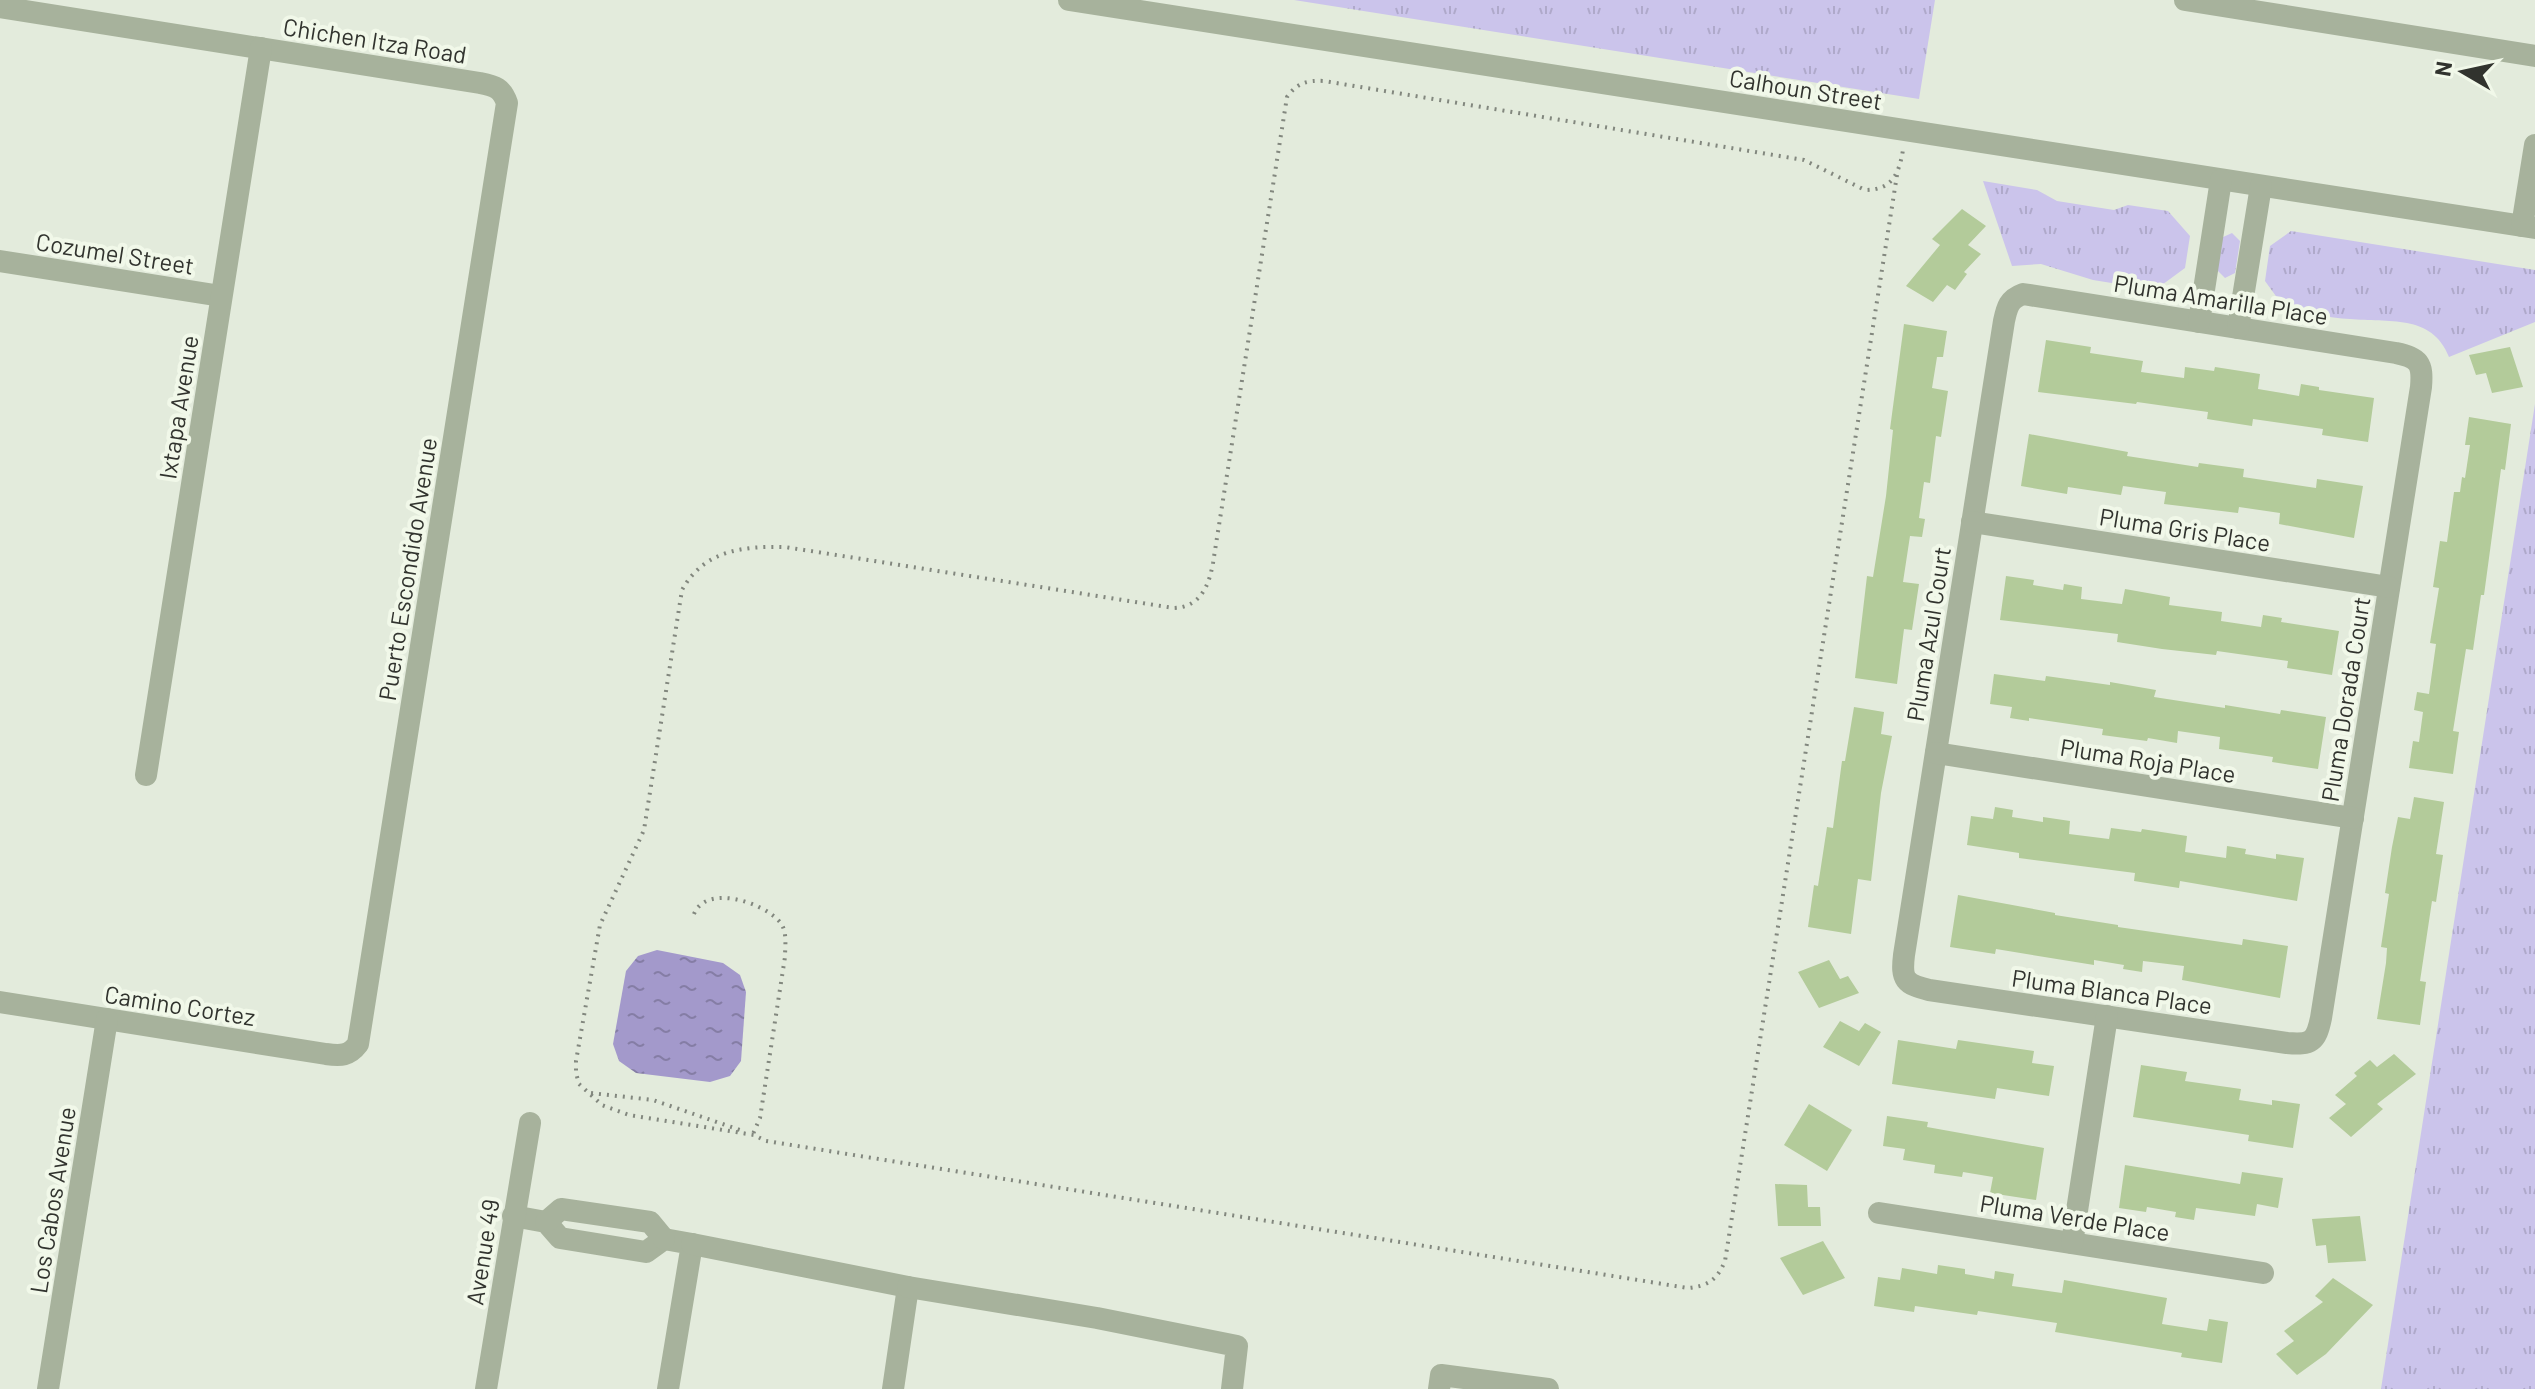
<svg xmlns="http://www.w3.org/2000/svg" width="2535" height="1389" font-family="Barlow,sans-serif">
<style>
.grass{fill:url(#grass-tufts)}
.water{fill:url(#water-ripples)}
.building{fill:#b3cb9a}
.lines{fill:none;stroke-linecap:round;stroke-linejoin:round}
.path{stroke:#82877e;stroke-width:4;stroke-dasharray:2 6;stroke-linecap:butt}
.minor{stroke:#a7b29c;stroke-width:22}
.labels{text-anchor:middle;dominant-baseline:central;stroke-width:8;stroke-linejoin:round;paint-order:stroke}
.street-label{font-size:24px;fill:#31332e;stroke:#f1f8e9}
</style>
<defs>
<pattern id="grass-tufts" width="24" height="20" patternUnits="userSpaceOnUse" patternTransform="scale(2)"><rect width="24" height="20" fill="#cbc4eb"/><path d="M3 7l-1-3M5 7V3M7 7l1-3M15 17l-1-3M17 17v-4M19 17l1-3" fill="none" stroke="#afa9ca"/></pattern>
<pattern id="water-ripples" width="26" height="14" patternUnits="userSpaceOnUse" patternTransform="scale(2)"><rect width="26" height="14" fill="#a399cb"/><path d="M2 4q2-2 4 0t4 0M15 11q2-2 4 0t4 0" fill="none" stroke="#857da5"/></pattern>
</defs>
<rect width="100%" height="100%" fill="#e3ebdc"/>
<g class="grass">
<polygon points="1294,0 1935,0 1919,99"/>
<polygon points="1983,181 2037,190 2057,201 2114,210 2128,205 2168,211 2190,236 2185,268 2155,290 2093,280 2041,264 2012,266"/>
<path d="M2291 231 2535 270V322L2449 357C2432 313 2387 323 2350 319 2328 318 2307 313 2286 310L2265 281 2270 246Z"/>
<polygon points="2232,233 2240,241 2235,273 2225,278 2217,270 2221,238"/>
<polygon points="2535,404 2535,1389 2381,1389"/>
</g>
<polygon class="water" points="657,950 723,963 740,975 746,992 741,1061 730,1076 710,1082 636,1073 619,1061 613,1044 626,971 638,956"/>
<g class="building">
<polygon points="1962,209 1986,226 1968,245 1981,254 1964,272 1967,274 1955,290 1947,285 1933,302 1906,286 1940,245 1932,239"/>
<polygon points="1904,324 1947,331 1943,357 1937,357 1932,388 1948,391 1941,437 1936,436 1930,483 1924,482 1919,518 1925,519 1922,537 1910,536 1903,582 1919,584 1912,630 1904,629 1897,684 1855,678 1867,576 1873,577 1886,496 1893,430 1890,429"/>
<polygon points="2046,340 2091,347 2090,353 2143,361 2141,372 2184,378 2185,367 2214,371 2215,367 2260,374 2258,389 2299,396 2301,384 2319,387 2319,390 2374,398 2368,442 2322,435 2323,429 2253,419 2252,426 2207,419 2208,412 2137,402 2136,404 2038,392"/>
<polygon points="2510,347 2523,387 2492,393 2486,373 2476,375 2469,355"/>
<polygon points="2469,417 2511,424 2505,470 2501,469 2484,595 2481,595 2473,650 2466,649 2453,731 2459,732 2453,774 2409,768 2413,741 2419,742 2423,712 2414,710 2417,692 2429,694 2436,644 2430,643 2439,588 2433,587 2440,541 2447,542 2454,492 2460,492 2462,477 2465,478 2470,445 2465,445"/>
<polygon points="2029,434 2128,452 2127,456 2198,467 2199,463 2244,469 2243,477 2316,488 2317,479 2363,486 2354,538 2279,524 2280,513 2239,507 2238,513 2164,504 2166,492 2123,486 2121,495 2068,487 2067,494 2021,486"/>
<polygon points="2006,576 2034,580 2033,585 2063,590 2064,584 2082,587 2081,599 2122,604 2125,589 2170,597 2169,605 2222,612 2221,621 2261,627 2263,615 2282,618 2281,622 2339,631 2332,675 2287,668 2288,661 2217,651 2216,655 2162,649 2117,642 2118,634 2000,620"/>
<polygon points="1994,674 2045,681 2046,676 2110,685 2110,682 2156,690 2154,697 2225,708 2225,705 2280,714 2281,710 2326,717 2318,769 2272,762 2273,757 2219,749 2220,737 2178,731 2177,743 2148,738 2147,741 2102,735 2103,729 2029,718 2029,721 2010,718 2012,707 1990,704"/>
<polygon points="1854,707 1884,712 1881,734 1892,736 1881,793 1871,881 1858,879 1851,934 1808,927 1814,885 1818,886 1827,827 1833,828 1842,761 1845,761"/>
<polygon points="2414,797 2444,802 2436,854 2443,855 2436,902 2432,901 2420,981 2426,982 2420,1025 2377,1019 2386,963 2387,948 2381,947 2389,894 2385,893 2392,847 2398,817 2410,819"/>
<polygon points="1995,807 2013,810 2012,817 2043,822 2043,817 2070,821 2069,834 2109,839 2111,828 2141,832 2142,829 2187,836 2185,852 2226,858 2227,846 2246,849 2245,854 2276,859 2276,854 2304,858 2297,901 2180,881 2179,888 2134,881 2135,873 2019,858 2019,853 1967,845 1971,816 1993,819"/>
<polygon points="1958,895 2055,913 2055,915 2118,925 2118,927 2242,945 2243,939 2288,946 2280,998 2182,980 2184,966 2143,961 2142,972 2123,969 2124,965 2094,960 2094,965 1996,949 1995,954 1950,947"/>
<polygon points="1829,960 1840,979 1848,976 1859,993 1819,1008 1798,972"/>
<polygon points="1840,1021 1859,1031 1865,1023 1881,1032 1859,1066 1823,1047"/>
<polygon points="1898,1040 1956,1049 1958,1040 2034,1051 2032,1063 2054,1066 2049,1096 1997,1088 1995,1099 1892,1084"/>
<polygon points="2394,1054 2416,1074 2377,1104 2383,1109 2351,1137 2329,1118 2346,1104 2335,1095 2357,1076 2354,1073 2370,1060 2377,1067"/>
<polygon points="2141,1065 2187,1072 2185,1081 2241,1089 2239,1100 2272,1105 2272,1100 2300,1104 2293,1148 2248,1141 2249,1135 2133,1117"/>
<polygon points="1809,1104 1852,1130 1827,1171 1784,1145"/>
<polygon points="1887,1116 1928,1122 1927,1127 2044,1148 2036,1200 1990,1193 1993,1177 1963,1172 1962,1177 1934,1173 1935,1165 1903,1160 1905,1149 1883,1146"/>
<polygon points="2125,1165 2240,1184 2242,1172 2283,1178 2278,1208 2257,1204 2255,1216 2196,1208 2194,1220 2175,1217 2176,1212 2147,1207 2146,1212 2119,1208"/>
<polygon points="1775,1184 1807,1185 1808,1207 1820,1207 1821,1226 1778,1226"/>
<polygon points="2360,1216 2366,1261 2328,1263 2326,1245 2316,1246 2312,1219"/>
<polygon points="1823,1241 1845,1278 1803,1295 1780,1258"/>
<polygon points="1938,1265 1965,1269 1965,1274 1994,1279 1995,1271 2014,1274 2012,1286 2062,1293 2064,1280 2167,1298 2162,1324 2207,1331 2209,1319 2228,1322 2222,1363 2181,1357 2182,1353 2055,1332 2057,1323 1978,1311 1977,1315 1915,1306 1914,1312 1874,1306 1878,1277 1900,1280 1902,1268 1937,1274"/>
<polygon points="2333,1278 2373,1305 2326,1354 2297,1375 2276,1354 2294,1341 2284,1331 2323,1302 2315,1296"/>
</g>
<g class="lines">
<g class="path">
<path d="M1897 175 1725 1261C1717 1280 1708 1286 1688 1288L766 1141 754 1135 629 1115 602 1105 579 1084 576 1073V1061L600 925 644 830 682 590C704 550 743 546 785 547L1174 608C1201 607 1209 585 1213 563L1287 97C1297 83 1307 80 1324 81L1804 160 1865 190C1892 190 1899 174 1903 150"/>
<path d="M694 914C706 884 761 902 778 920 788 929 785 945 785 957L760 1118 753 1134"/>
<polyline points="591,1093 653,1100 740,1130"/>
</g>
<g class="minor">
<polyline points="1069,0 2535,228"/>
<polyline points="2185,0 2535,56"/>
<path d="M0 7 480 83C495 86 502 88 507 103L358 1044C349 1056 341 1056 326 1054L0 1002"/>
<polyline points="2522,226 2535,145"/>
<polyline points="0,261 221,296"/>
<path d="M2023 294 2396 353C2419 358 2423 363 2421 387L2321 1018C2316 1042 2311 1045 2287 1043L1929 990C1905 984 1901 980 1904 955L2004 321C2007 307 2009 299 2023 294Z"/>
<polyline points="2199,322 2221,180"/>
<polyline points="2238,328 2261,186"/>
<polyline points="1972,522 2389,587"/>
<polyline points="1936,753 2353,818"/>
<polyline points="146,775 261,48"/>
<polyline points="1879,1213 2263,1273"/>
<polyline points="513,1216 546,1222 560,1238 646,1252 664,1239 692,1244 668,1389"/>
<polyline points="546,1222 561,1209 650,1222 664,1239"/>
<polyline points="2072,1243 2107,1016"/>
<polyline points="692,1244 908,1287 893,1389"/>
<polyline points="908,1287 1097,1318 1237,1346 1232,1389"/>
<polyline points="48,1389 107,1019"/>
<polyline points="486,1389 530,1123"/>
<polyline points="1439,1389 1441,1375 1548,1389"/>
</g>
</g>
<g class="labels">
<g class="street-label">
<text transform="translate(375 40) rotate(9)">Chichen Itza Road</text>
<text transform="translate(1806 89) rotate(9)">Calhoun Street</text>
<text transform="translate(115 253) rotate(9)">Cozumel Street</text>
<text transform="translate(2221 299) rotate(9)">Pluma Amarilla Place</text>
<text transform="translate(178 407) rotate(-81)">Ixtapa Avenue</text>
<text transform="translate(2185 529) rotate(9)">Pluma Gris Place</text>
<text transform="translate(407 569) rotate(-81)">Puerto Escondido Avenue</text>
<text transform="translate(1928 634) rotate(-81)">Pluma Azul Court</text>
<text transform="translate(2345 699) rotate(-81)">Pluma Dorada Court</text>
<text transform="translate(2148 760) rotate(9)">Pluma Roja Place</text>
<text transform="translate(2112 991) rotate(8)">Pluma Blanca Place</text>
<text transform="translate(180 1005) rotate(9)">Camino Cortez</text>
<text transform="translate(52 1200) rotate(-81)">Los Cabos Avenue</text>
<text transform="translate(2075 1217) rotate(9)">Pluma Verde Place</text>
<text transform="translate(482 1252) rotate(-81)">Avenue 49</text>
</g>
</g>
<g transform="translate(2463 72) rotate(279)" stroke="#f1f8e9" stroke-width="6" paint-order="stroke">
<path d="M0-6L14 30L0 20L-14 30Z" fill="#31332e"/>
<text y="-12" font-size="22" font-weight="bold" text-anchor="middle" fill="#31332e">N</text>
</g>
</svg>
